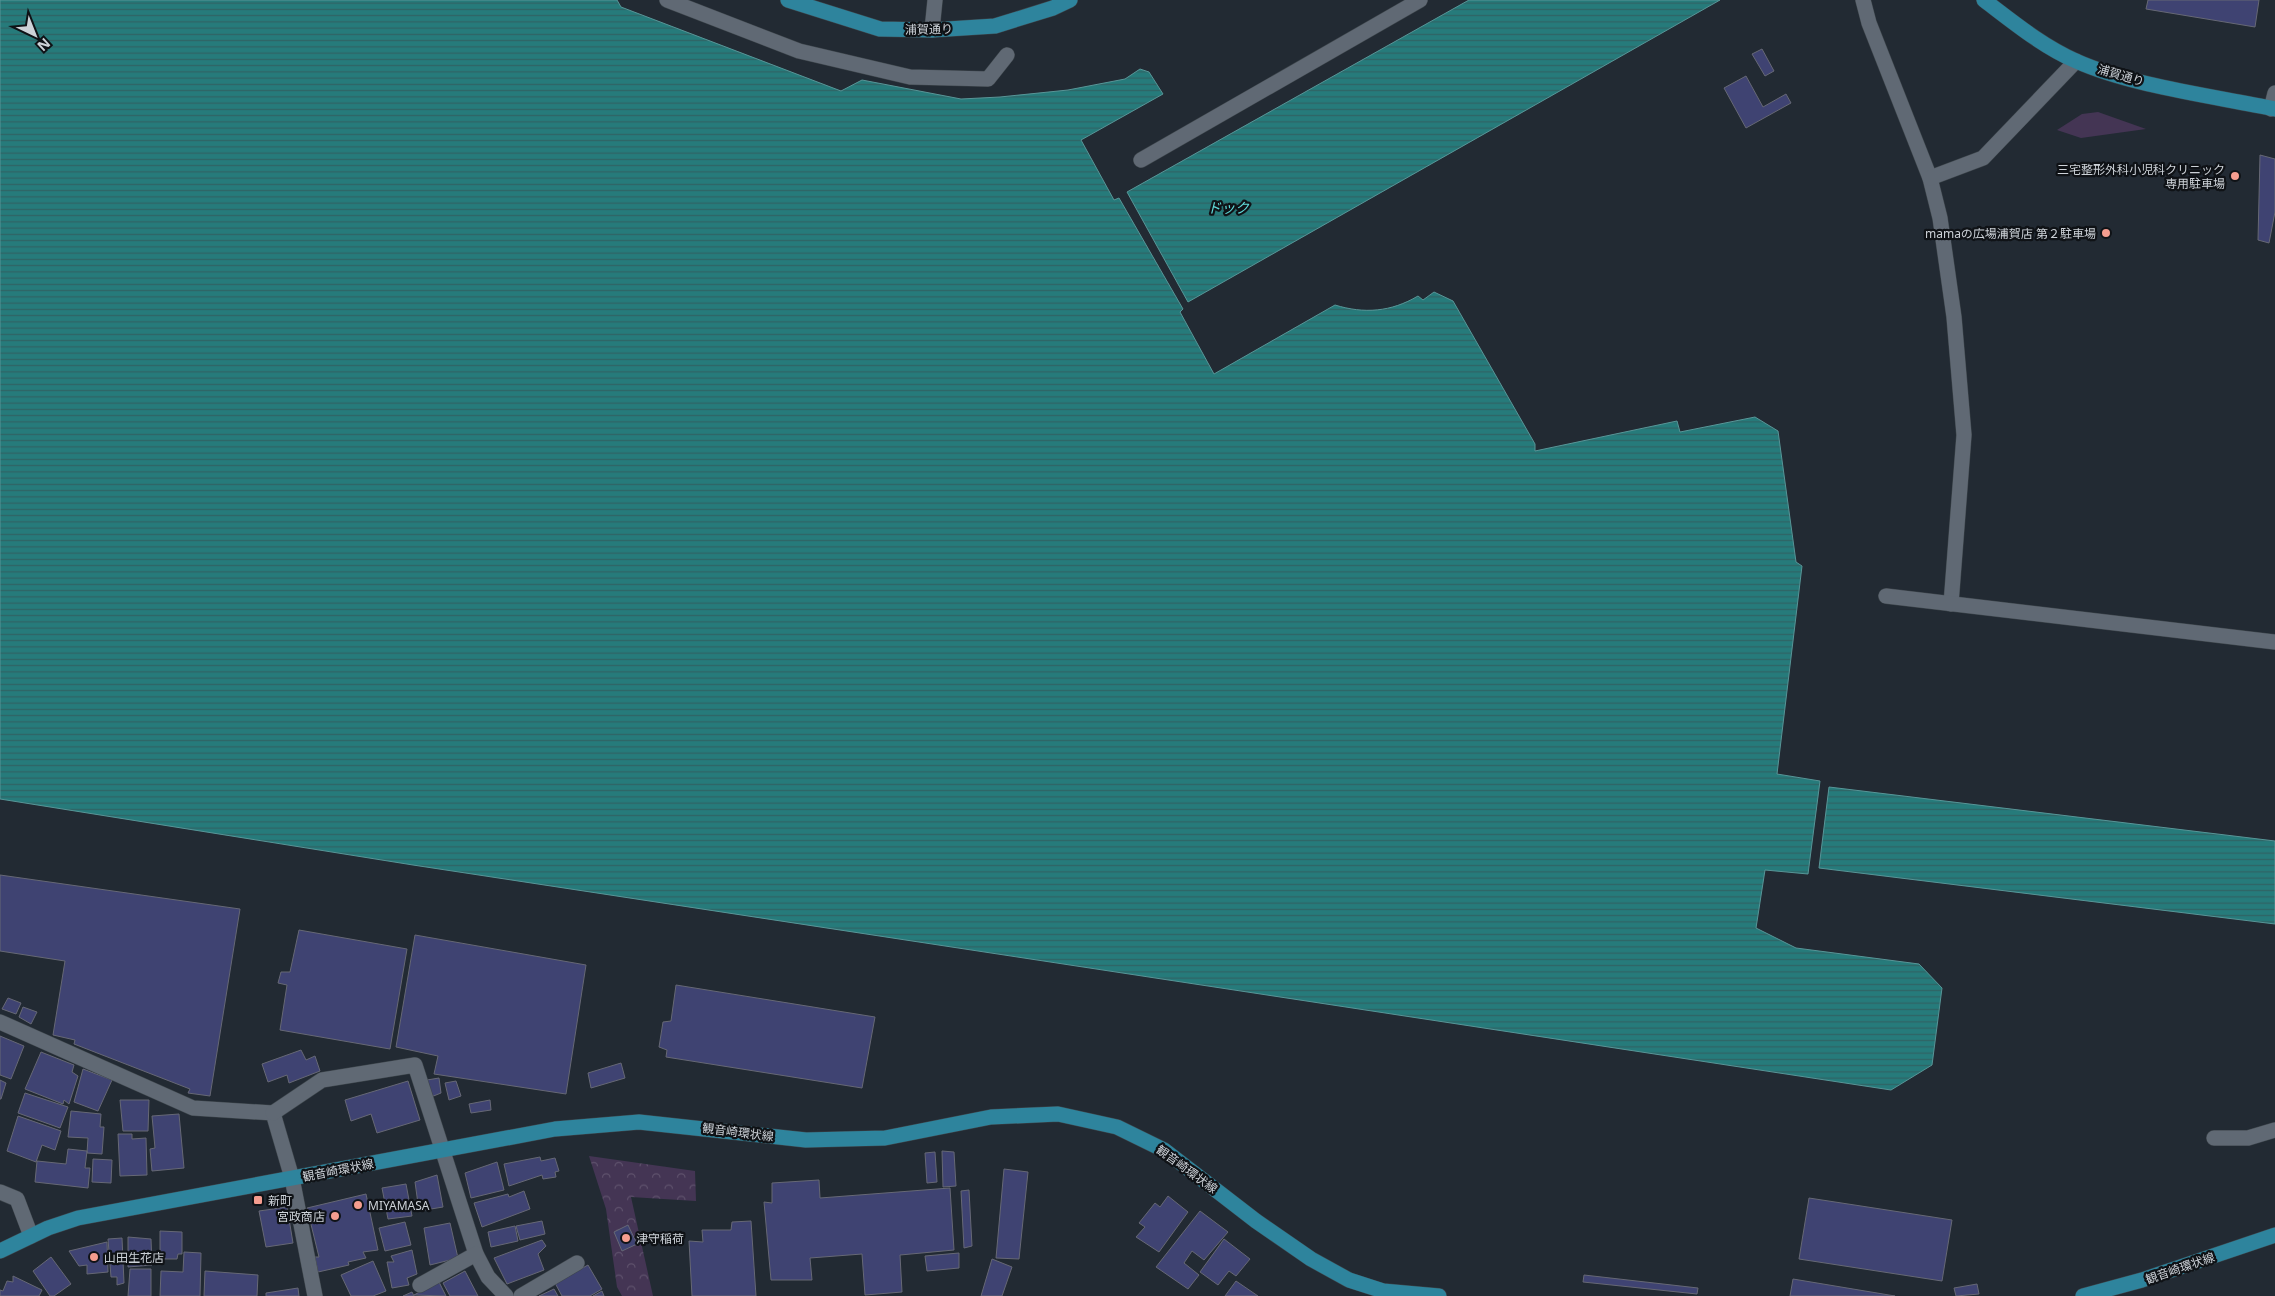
<svg xmlns="http://www.w3.org/2000/svg" width="2275" height="1296" font-family="'Noto Sans','Noto Sans JP',sans-serif">
<style>
.park{fill:url(#park-crowns)}
.garden{fill:#443554}
.water{fill:url(#water-rules);stroke:#589597}
.building{fill:#3f4372;stroke:#666875}
.lines{fill:none;stroke-linecap:round;stroke-linejoin:round}
.minor-casing{stroke:#3d454b;stroke-width:16}
.major-casing{stroke:#3d454b;stroke-width:16}
.minor{stroke:#606974;stroke-width:15}
.major{stroke:#2e849d;stroke-width:15}
.poi-dot{fill:#f59d8f;stroke:#0f1216;stroke-width:2}
.labels{text-anchor:middle;dominant-baseline:central;stroke-width:4.5;stroke-linejoin:round;paint-order:stroke}
.street-label{font-size:12px;fill:#cdd2d8;stroke:#0f1216}
.poi-label{font-size:12px;fill:#cdd2d8;stroke:#0f1216;text-anchor:start}
.water-label{font-size:14px;font-style:italic;fill:#61dbda;stroke:#0f1216}
</style>
<defs>
<pattern id="park-crowns" width="20" height="18" patternUnits="userSpaceOnUse" patternTransform="scale(1.25)"><rect width="20" height="18" fill="#443554"/><path d="M2 6a3 3 0 1 1 6 0M12 15a3 3 0 1 1 6 0" fill="none" stroke="#5e516c"/></pattern>
<pattern id="water-rules" width="6" height="5" patternUnits="userSpaceOnUse" patternTransform="scale(1.25)"><rect width="6" height="5" fill="#267b7b"/><path d="M0 2.5h6" fill="none" stroke="#306364"/></pattern>
</defs>
<rect width="100%" height="100%" fill="#222a33"/>
<polygon class="park" points="589,1156 695,1171 696,1201 631,1197 653,1296 622,1296 617,1287 606,1209"/>
<polygon class="garden" points="2098,112 2146,129 2081,138 2057,130 2082,114"/>
<g class="water">
<path d="M0 0H617L621 7 841 91 862 80 961 99 1000 97 1068 90 1125 79 1140 69 1149 72 1163 94 1081 140 1114 200 1119 198 1183 309 1180 312 1214 374 1335 305C1364 314 1391 312 1418 296L1423 300 1434 292 1453 301 1535 444V451L1677 421 1680 432 1755 417 1778 431 1796 562 1802 566 1777 774 1820 781 1808 874 1765 870 1756 928 1796 948 1919 964 1942 988 1932 1065 1891 1090 413 865 0 799Z"/>
<polygon points="1469,0 1720,0 1188,302 1127,192"/>
<polygon points="1829,787 2275,841 2275,924 1819,868"/>
</g>
<g class="building">
<polygon points="2148,0 2259,0 2255,27 2146,9"/>
<polygon points="1762,49 1774,71 1765,76 1752,54"/>
<polygon points="1746,76 1763,107 1786,94 1791,103 1746,128 1724,88"/>
<polygon points="2260,155 2275,159 2275,212 2269,243 2258,240"/>
<polygon points="0,875 240,909 210,1096 188,1093 190,1089 74,1044 75,1040 53,1035 65,961 0,951"/>
<polygon points="299,930 407,949 390,1049 280,1030 287,985 278,983 281,972 290,972"/>
<polygon points="415,935 586,965 566,1094 434,1074 438,1056 396,1047"/>
<polygon points="676,985 875,1017 862,1088 666,1057 667,1050 659,1047 663,1022 671,1021"/>
<polygon points="8,998 21,1003 16,1014 2,1009"/>
<polygon points="23,1007 37,1012 31,1024 19,1017"/>
<polygon points="0,1036 24,1046 11,1079 0,1075"/>
<polygon points="301,1050 306,1060 315,1056 320,1071 289,1083 287,1075 268,1082 262,1064"/>
<polygon points="41,1052 74,1065 72,1072 78,1076 69,1104 64,1100 63,1104 25,1089"/>
<polygon points="621,1063 625,1078 591,1088 588,1073"/>
<polygon points="83,1069 112,1080 98,1111 74,1102"/>
<polygon points="439,1078 441,1093 431,1097 427,1080"/>
<polygon points="0,1080 6,1083 1,1099 0,1099"/>
<polygon points="408,1081 420,1120 377,1133 371,1114 351,1121 345,1100"/>
<polygon points="456,1081 461,1096 449,1100 445,1083"/>
<polygon points="25,1093 68,1107 60,1128 18,1113"/>
<polygon points="120,1100 149,1100 148,1131 123,1131"/>
<polygon points="490,1100 491,1110 471,1113 469,1104"/>
<polygon points="71,1111 101,1114 100,1127 104,1127 102,1154 87,1153 88,1138 68,1137"/>
<polygon points="179,1114 184,1168 152,1171 150,1149 155,1148 152,1116"/>
<polygon points="18,1116 61,1131 55,1150 42,1145 36,1162 7,1151"/>
<polygon points="118,1134 132,1134 132,1139 146,1138 147,1175 120,1176"/>
<polygon points="68,1149 87,1151 85,1168 90,1168 88,1188 35,1182 37,1161 66,1164"/>
<polygon points="942,1151 954,1152 956,1186 943,1187"/>
<polygon points="935,1152 937,1182 927,1183 925,1153"/>
<polygon points="540,1157 541,1161 555,1158 559,1171 555,1172 556,1177 543,1179 542,1175 509,1186 504,1164"/>
<polygon points="93,1159 112,1160 111,1183 92,1182"/>
<polygon points="497,1162 504,1190 471,1198 465,1173"/>
<polygon points="1004,1169 1028,1172 1019,1259 996,1258"/>
<polygon points="437,1175 443,1207 419,1211 415,1182"/>
<polygon points="819,1180 820,1198 950,1188 954,1250 900,1255 902,1292 865,1295 862,1254 810,1258 812,1280 771,1280 764,1202 772,1203 772,1183"/>
<polygon points="406,1184 412,1216 388,1219 382,1188"/>
<polygon points="969,1190 972,1246 964,1248 961,1191"/>
<polygon points="524,1191 530,1209 482,1227 474,1203 508,1194 509,1197"/>
<polygon points="366,1194 378,1250 363,1252 366,1258 348,1262 349,1265 318,1272 315,1257 319,1257 307,1208"/>
<polygon points="1168,1196 1188,1212 1159,1252 1136,1237 1145,1227 1139,1223 1155,1203 1160,1207"/>
<polygon points="1809,1198 1952,1220 1942,1281 1799,1259"/>
<polygon points="287,1207 293,1243 266,1247 259,1211"/>
<polygon points="1200,1211 1228,1232 1204,1260 1192,1251 1184,1263 1199,1275 1188,1289 1156,1267"/>
<polygon points="542,1221 545,1234 520,1240 516,1226"/>
<polygon points="751,1221 756,1296 692,1296 689,1241 703,1242 702,1230 731,1230 732,1222"/>
<polygon points="405,1222 411,1245 385,1251 379,1228"/>
<polygon points="450,1223 458,1258 430,1265 424,1228"/>
<polygon points="628,1225 637,1244 622,1251 614,1232"/>
<polygon points="515,1226 518,1241 491,1247 488,1232"/>
<polygon points="160,1231 182,1232 182,1254 178,1254 177,1259 160,1259"/>
<polygon points="128,1237 151,1239 152,1265 128,1267"/>
<polygon points="122,1238 124,1283 117,1285 117,1277 111,1277 108,1239"/>
<polygon points="1224,1239 1250,1259 1236,1276 1229,1271 1218,1285 1200,1272"/>
<polygon points="542,1240 546,1246 538,1254 544,1270 507,1284 494,1258"/>
<polygon points="107,1242 108,1272 87,1274 87,1265 79,1266 69,1251"/>
<polygon points="412,1250 417,1274 407,1278 409,1285 392,1288 387,1262 394,1262 391,1256"/>
<polygon points="184,1252 201,1253 200,1296 160,1296 161,1271 183,1272"/>
<polygon points="959,1253 959,1268 927,1271 925,1256"/>
<polygon points="51,1257 71,1284 54,1296 50,1296 33,1271"/>
<polygon points="992,1259 1012,1267 1002,1296 981,1296"/>
<polygon points="373,1261 386,1291 373,1296 351,1296 341,1275"/>
<polygon points="588,1265 602,1289 590,1296 562,1296 555,1283"/>
<polygon points="130,1269 151,1269 151,1296 128,1296"/>
<polygon points="205,1271 258,1275 257,1296 204,1296"/>
<polygon points="465,1271 478,1296 450,1296 443,1283"/>
<polygon points="1584,1275 1698,1288 1697,1294 1583,1282"/>
<polygon points="13,1276 42,1290 39,1296 0,1296 0,1290 3,1291 7,1281 13,1282"/>
<polygon points="1793,1279 1895,1296 1790,1296"/>
<polygon points="1236,1281 1258,1296 1225,1296"/>
<polygon points="439,1282 446,1296 414,1295"/>
<polygon points="1977,1284 1979,1294 1956,1296 1954,1288"/>
<polygon points="298,1288 299,1296 266,1296 266,1293"/>
<polygon points="554,1289 558,1296 539,1296"/>
<polygon points="602,1291 604,1296 593,1296"/>
<polygon points="412,1292 414,1296 403,1296"/>
</g>
<g class="lines">
<g class="minor-casing">
<g id="minor">
<polyline points="667,0 799,51 910,77 988,79 1007,55"/>
<polyline points="1863,0 1869,23 1930,178 1940,218 1954,317 1964,435 1951,604"/>
<polyline points="932,30 935,0"/>
<polyline points="2271,109 2275,93"/>
<polyline points="1141,160 1420,0"/>
<polyline points="1930,178 1983,158 2076,61"/>
<polyline points="1886,596 2275,642"/>
<polyline points="0,1022 193,1108 273,1113 292,1178 315,1296"/>
<polyline points="273,1113 322,1080 415,1065 476,1254 488,1277 506,1296"/>
<polyline points="2214,1138 2248,1138 2275,1130"/>
<polyline points="0,1192 17,1199 31,1236"/>
<polyline points="420,1285 476,1254"/>
<polyline points="521,1296 577,1263"/>
</g>
</g>
<g class="major-casing">
<g id="major">
<polyline points="788,0 880,29 932,30 995,26 1053,8 1070,0"/>
<path d="M1984 0C2013 22 2042 46 2076 61 2132 86 2213 96 2275 109"/>
<polyline points="0,1251 48,1228 78,1218 555,1129 639,1122 806,1140 885,1138 991,1117 1058,1114 1117,1127 1164,1150 1256,1221 1311,1259 1349,1280 1383,1291 1439,1296"/>
<polyline points="2083,1296 2142,1280 2275,1235"/>
</g>
</g>
<use href="#minor" class="minor"/>
<use href="#major" class="major"/>
</g>
<g class="poi-dot">
<circle cx="2235" cy="176" r="5"/>
<circle cx="2106" cy="233" r="5"/>
<rect x="253" y="1195" width="10" height="10" rx="2.5"/>
<circle cx="358" cy="1205" r="5"/>
<circle cx="335" cy="1216" r="5"/>
<circle cx="626" cy="1238" r="5"/>
<circle cx="94" cy="1257" r="5"/>
</g>
<g class="labels">
<g class="street-label">
<text transform="translate(929 29) rotate(-1)">浦賀通り</text>
<text transform="translate(2121 75) rotate(16)">浦賀通り</text>
<text transform="translate(738 1132) rotate(7)">観音崎環状線</text>
<text transform="translate(1187 1169) rotate(36)">観音崎環状線</text>
<text transform="translate(338 1170) rotate(-11)">観音崎環状線</text>
<text transform="translate(2180 1268) rotate(-19)">観音崎環状線</text>
</g>
<g class="poi-label">
<text x="2225" y="169" text-anchor="end">三宅整形外科小児科クリニック<tspan x="2225" dy="14">専用駐車場</tspan></text>
<text x="2096" y="233" text-anchor="end">mamaの広場浦賀店 第２駐車場</text>
<text x="268" y="1200">新町</text>
<text x="368" y="1205">MIYAMASA</text>
<text x="325" y="1216" text-anchor="end">宮政商店</text>
<text x="636" y="1238">津守稲荷</text>
<text x="104" y="1257">山田生花店</text>
</g>
<g class="water-label">
<text x="1228" y="207">ドック</text>
</g>
</g>
<g transform="translate(35 35) rotate(137)" stroke="#0f1216" stroke-width="4" paint-order="stroke">
<path d="M0-4L9 19L0 12L-9 19Z" fill="#cdd2d8"/>
<text y="-8" font-size="14" font-weight="bold" text-anchor="middle" fill="#cdd2d8">N</text>
</g>
</svg>
